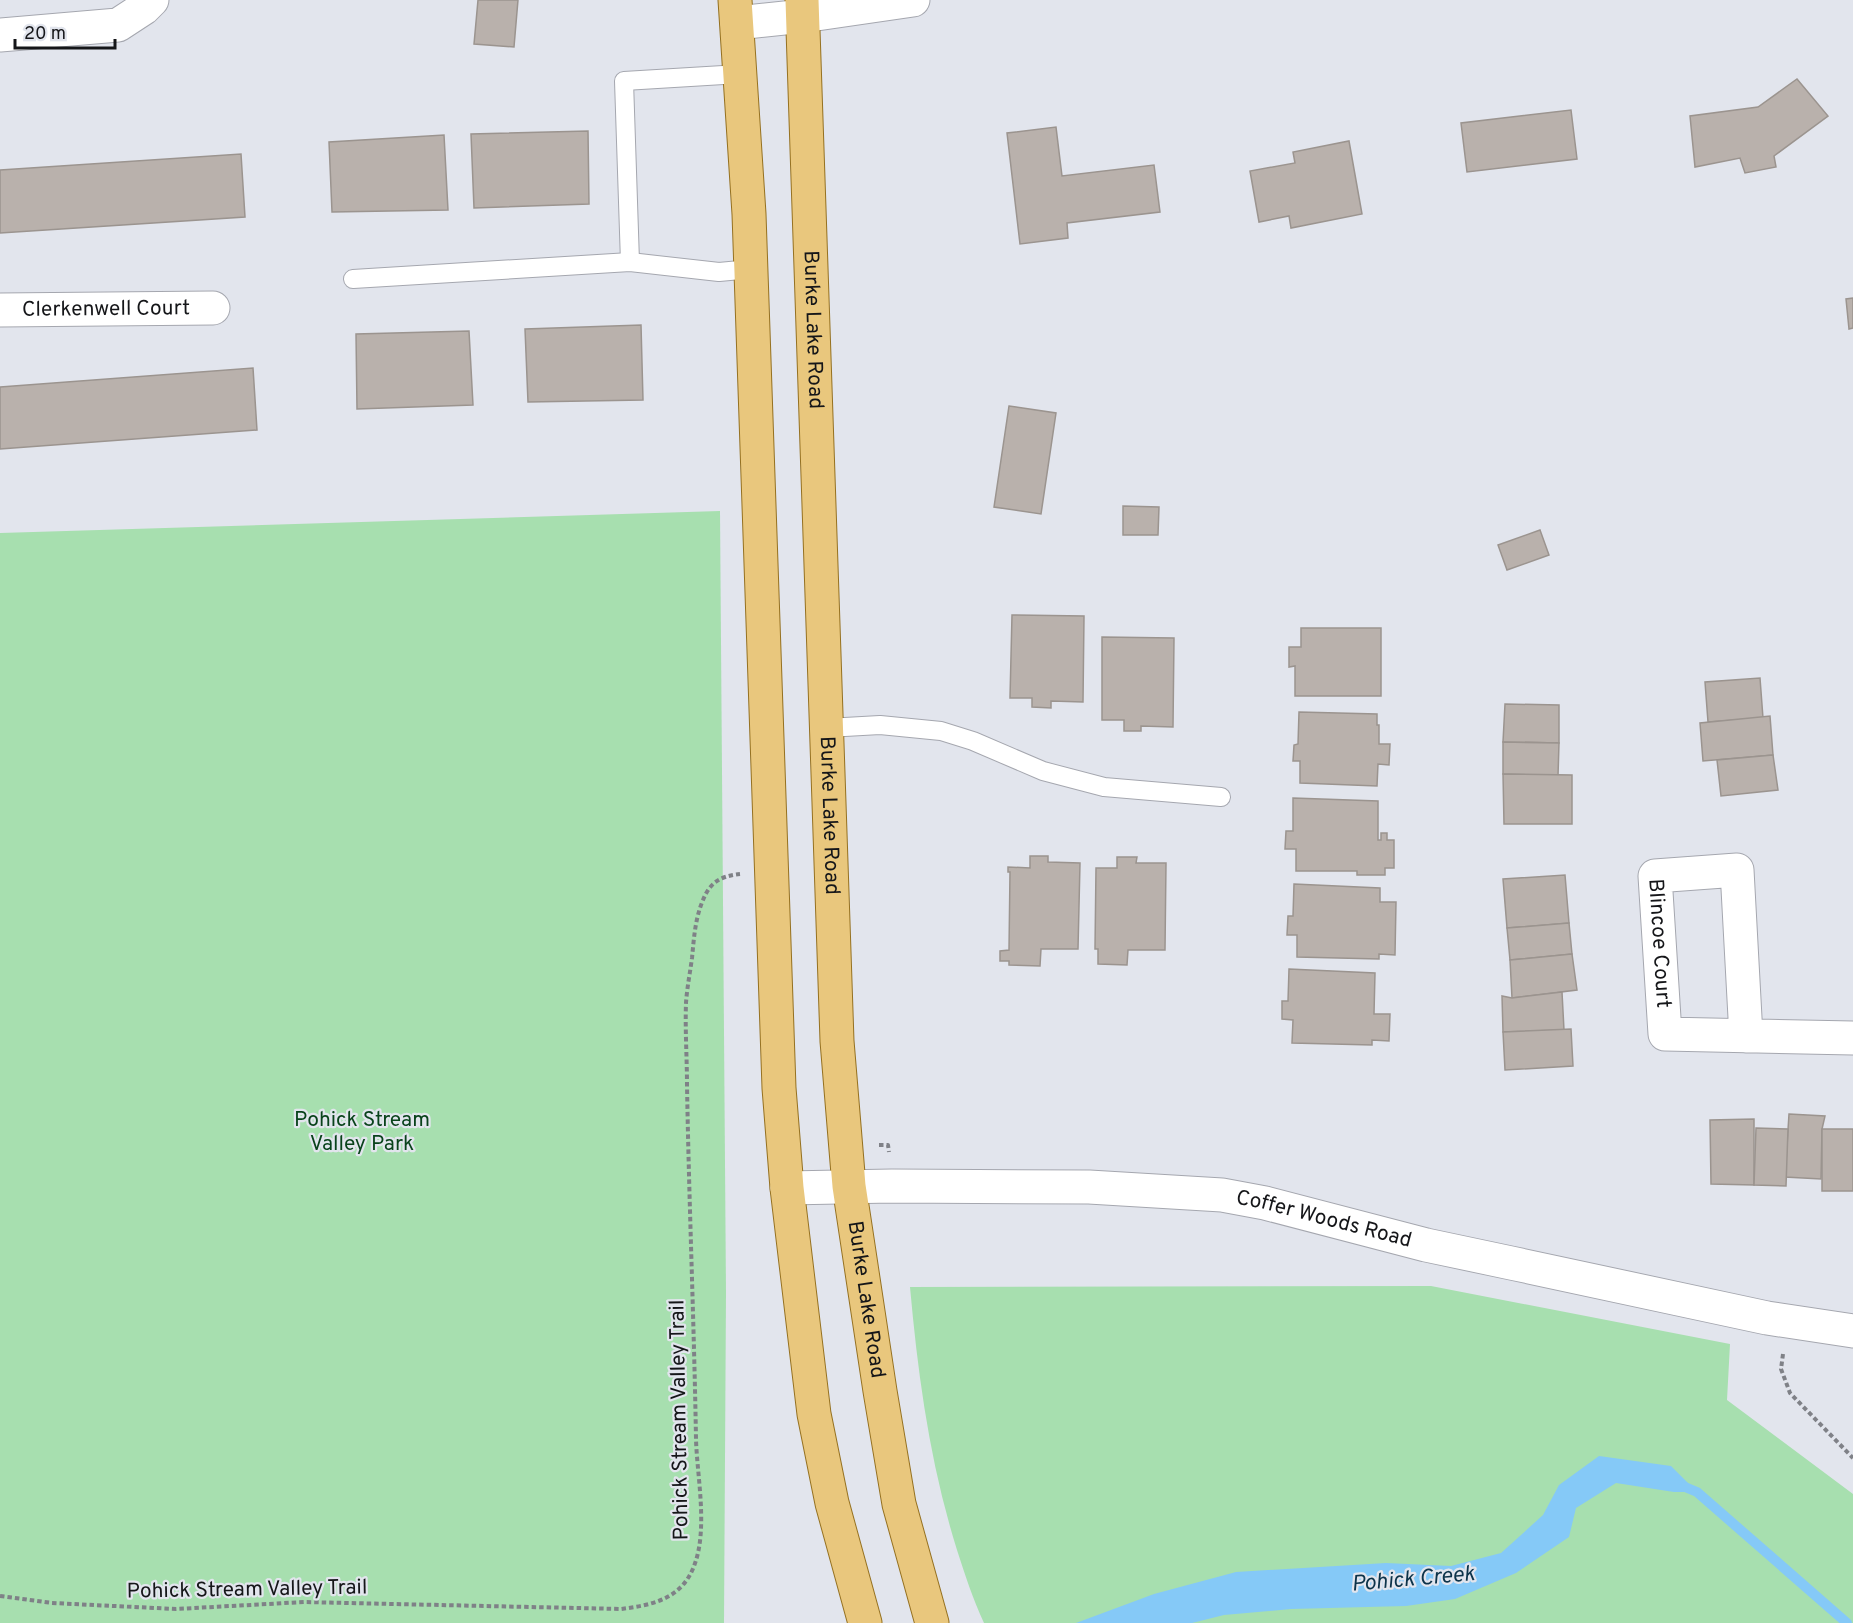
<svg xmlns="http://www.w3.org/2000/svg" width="1853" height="1623" font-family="Overpass,sans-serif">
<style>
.green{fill:#a7dfaf}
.water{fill:#85c9f7}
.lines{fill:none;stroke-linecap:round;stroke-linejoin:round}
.stream{stroke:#85c9f7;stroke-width:10}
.building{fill:#b9b1ac;stroke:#9b948f;stroke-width:1.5}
.lane-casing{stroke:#a5a7af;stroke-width:20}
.street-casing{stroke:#a5a7af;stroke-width:35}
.secondary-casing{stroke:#a5a7af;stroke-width:35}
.primary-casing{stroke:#957121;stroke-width:35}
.path{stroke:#7f8187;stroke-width:4;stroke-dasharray:4.5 3;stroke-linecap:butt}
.lane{stroke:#fff;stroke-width:18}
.street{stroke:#fff;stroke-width:33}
.secondary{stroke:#fff;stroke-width:33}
.primary{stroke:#e9c77d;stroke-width:33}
.labels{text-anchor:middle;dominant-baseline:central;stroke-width:4.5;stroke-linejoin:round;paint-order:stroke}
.street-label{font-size:21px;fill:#151619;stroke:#e2e5ed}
.park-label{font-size:21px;fill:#09431b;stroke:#e2e5ed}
.water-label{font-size:22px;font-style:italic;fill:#0c334a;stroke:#e2e5ed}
</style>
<rect width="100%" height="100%" fill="#e2e5ed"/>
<g class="green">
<polygon points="720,511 726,1293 724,1623 0,1623 0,533"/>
<path d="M1431 1286 1730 1344 1727 1400 1853 1494V1623H984C973 1599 965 1575 957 1550 930 1464 918 1376 910 1287Z"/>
</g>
<polygon class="water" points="1599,1456 1671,1466 1697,1492 1674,1492 1616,1483 1576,1508 1569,1537 1516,1573 1455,1599 1406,1606 1291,1609 1224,1615 1192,1623 1076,1623 1154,1594 1236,1572 1386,1563 1451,1566 1501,1553 1543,1515 1559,1485"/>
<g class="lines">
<polyline class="stream" points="1685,1487 1697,1492 1847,1623"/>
</g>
<g class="building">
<polygon points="478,0 518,0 514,47 474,44"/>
<polygon points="1797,79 1828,116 1774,156 1776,167 1745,173 1740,158 1695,167 1690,116 1758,107"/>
<polygon points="1571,110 1577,159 1467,172 1461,123"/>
<polygon points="1056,127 1062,176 1154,165 1160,212 1067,223 1068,238 1020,244 1007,133"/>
<polygon points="588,131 589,204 474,208 471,134"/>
<polygon points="444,135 448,210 332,212 329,142"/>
<polygon points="1349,141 1362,214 1291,228 1289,216 1259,222 1250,171 1295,163 1293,152"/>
<polygon points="241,154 245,217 0,233 0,170"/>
<polygon points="1853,298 1853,328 1849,329 1846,299"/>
<polygon points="641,325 643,400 528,402 525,329"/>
<polygon points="469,331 473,405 357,409 356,334"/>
<polygon points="253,368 257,430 0,449 0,387"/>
<polygon points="1009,406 1056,413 1041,514 994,507"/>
<polygon points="1123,506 1159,507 1158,535 1123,535"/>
<polygon points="1540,530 1549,555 1507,570 1498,545"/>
<polygon points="1012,615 1084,616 1083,702 1051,701 1051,708 1032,707 1032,698 1010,698"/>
<polygon points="1301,628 1381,628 1381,696 1295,696 1295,666 1289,667 1289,647 1301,647"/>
<polygon points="1102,637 1174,638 1173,727 1141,726 1141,731 1124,731 1124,720 1102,720"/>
<polygon points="1760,678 1763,718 1708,722 1705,682"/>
<polygon points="1505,704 1559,705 1559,743 1503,742"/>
<polygon points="1299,712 1377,714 1377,725 1379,725 1379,744 1390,744 1389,765 1378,764 1377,786 1300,783 1300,761 1293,761 1294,745 1298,744"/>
<polygon points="1770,716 1773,755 1703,761 1700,723"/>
<polygon points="1503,742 1559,743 1558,776 1503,774"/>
<polygon points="1773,755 1778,790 1721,796 1717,760"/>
<polygon points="1503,774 1572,775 1572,824 1504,824"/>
<polygon points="1293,798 1378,801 1378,840 1381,840 1381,833 1387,833 1387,840 1394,840 1394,868 1385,868 1385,875 1357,875 1357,871 1296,871 1296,849 1285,849 1286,831 1293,831"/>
<polygon points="1030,856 1048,856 1048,862 1080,863 1078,949 1041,949 1040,966 1009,965 1009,961 1000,961 1000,951 1009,950 1010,872 1008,872 1008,867 1030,868"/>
<polygon points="1117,857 1137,857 1136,863 1166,863 1165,950 1128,950 1127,965 1098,964 1098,949 1095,949 1096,868 1117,868"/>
<polygon points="1565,875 1569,923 1507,928 1503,879"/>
<polygon points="1294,884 1380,888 1380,902 1396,902 1395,955 1379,954 1379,959 1297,957 1297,935 1287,935 1288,916 1293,916"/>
<polygon points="1569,923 1572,954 1510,960 1507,928"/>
<polygon points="1572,954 1577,990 1512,998 1510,960"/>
<polygon points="1289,969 1375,973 1374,1014 1390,1014 1389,1041 1372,1040 1372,1045 1292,1043 1293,1020 1282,1019 1282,1001 1288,1001"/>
<polygon points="1562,992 1564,1030 1503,1032 1502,996 1512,998"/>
<polygon points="1571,1029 1573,1066 1505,1070 1503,1032"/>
<polygon points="1789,1114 1825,1116 1822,1129 1821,1179 1785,1177"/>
<polygon points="1754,1119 1754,1185 1711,1184 1710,1120"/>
<polygon points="1756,1128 1788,1129 1786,1186 1754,1185"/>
<rect x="1822" y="1129" width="31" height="62"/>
</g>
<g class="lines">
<g class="lane-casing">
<g id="lane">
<polyline points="630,262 624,81 740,74"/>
<polyline points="353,279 630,262 719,272 751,269"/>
<polyline points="827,728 880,725 941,731 973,741 1043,771 1104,787 1221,797"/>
</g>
</g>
<g class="street-casing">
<g id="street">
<polyline points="737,23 803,16 913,0"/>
<polyline points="0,35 118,25 144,8 152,0"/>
<path id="s1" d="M0 310 213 308"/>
<path id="s2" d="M1746 1036 1737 870 1655 876 1665 1034 1853 1038"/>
</g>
</g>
<g class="secondary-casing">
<g id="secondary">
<path id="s3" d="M787 1188 892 1186 1089 1187 1222 1195 1265 1203 1426 1245 1511 1263 1767 1318 1853 1331"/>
</g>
</g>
<g class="primary-casing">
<g id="primary">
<polyline points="735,0 749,214 779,1088 787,1188 814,1414 832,1503 865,1623"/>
<path id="s4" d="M802 0 837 1041 849 1186 880 1391 899 1504 932 1623"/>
</g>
</g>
<g class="path">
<polyline points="879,1145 888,1145 889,1152"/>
<polyline points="1783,1354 1781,1369 1790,1393 1853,1458"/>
<path d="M0 1596 52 1603 176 1609 304 1602 621 1609C644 1606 671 1602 686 1581 712 1545 697 1481 696 1439 694 1321 689 1203 687 1085 687 1058 685 1030 686 1003 687 988 690 973 692 958 694 938 695 919 703 900 710 882 721 876 740 874"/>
</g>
<use href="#lane" class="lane"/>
<use href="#street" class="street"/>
<use href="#secondary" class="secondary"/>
<use href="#primary" class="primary"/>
</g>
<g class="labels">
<g class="street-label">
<text stroke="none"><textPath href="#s1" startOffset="106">Clerkenwell Court</textPath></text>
<text stroke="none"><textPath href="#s4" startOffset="330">Burke Lake Road</textPath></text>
<text stroke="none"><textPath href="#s4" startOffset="816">Burke Lake Road</textPath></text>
<text stroke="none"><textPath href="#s2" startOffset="316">Blincoe Court</textPath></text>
<text stroke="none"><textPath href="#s3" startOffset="540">Coffer Woods Road</textPath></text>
<text stroke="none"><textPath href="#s4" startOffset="1302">Burke Lake Road</textPath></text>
<text transform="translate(680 1420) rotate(-91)">Pohick Stream Valley Trail</text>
<text transform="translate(247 1590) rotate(-1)">Pohick Stream Valley Trail</text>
</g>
<g class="park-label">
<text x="362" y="1120">Pohick Stream<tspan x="362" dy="24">Valley Park</tspan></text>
</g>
<g class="water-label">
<text transform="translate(1413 1580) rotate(-5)">Pohick Creek</text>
</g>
</g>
<path d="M15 39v9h100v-9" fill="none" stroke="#151619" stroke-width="3"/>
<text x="24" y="39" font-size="18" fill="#151619" stroke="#e2e5ed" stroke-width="4.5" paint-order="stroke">20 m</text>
</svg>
